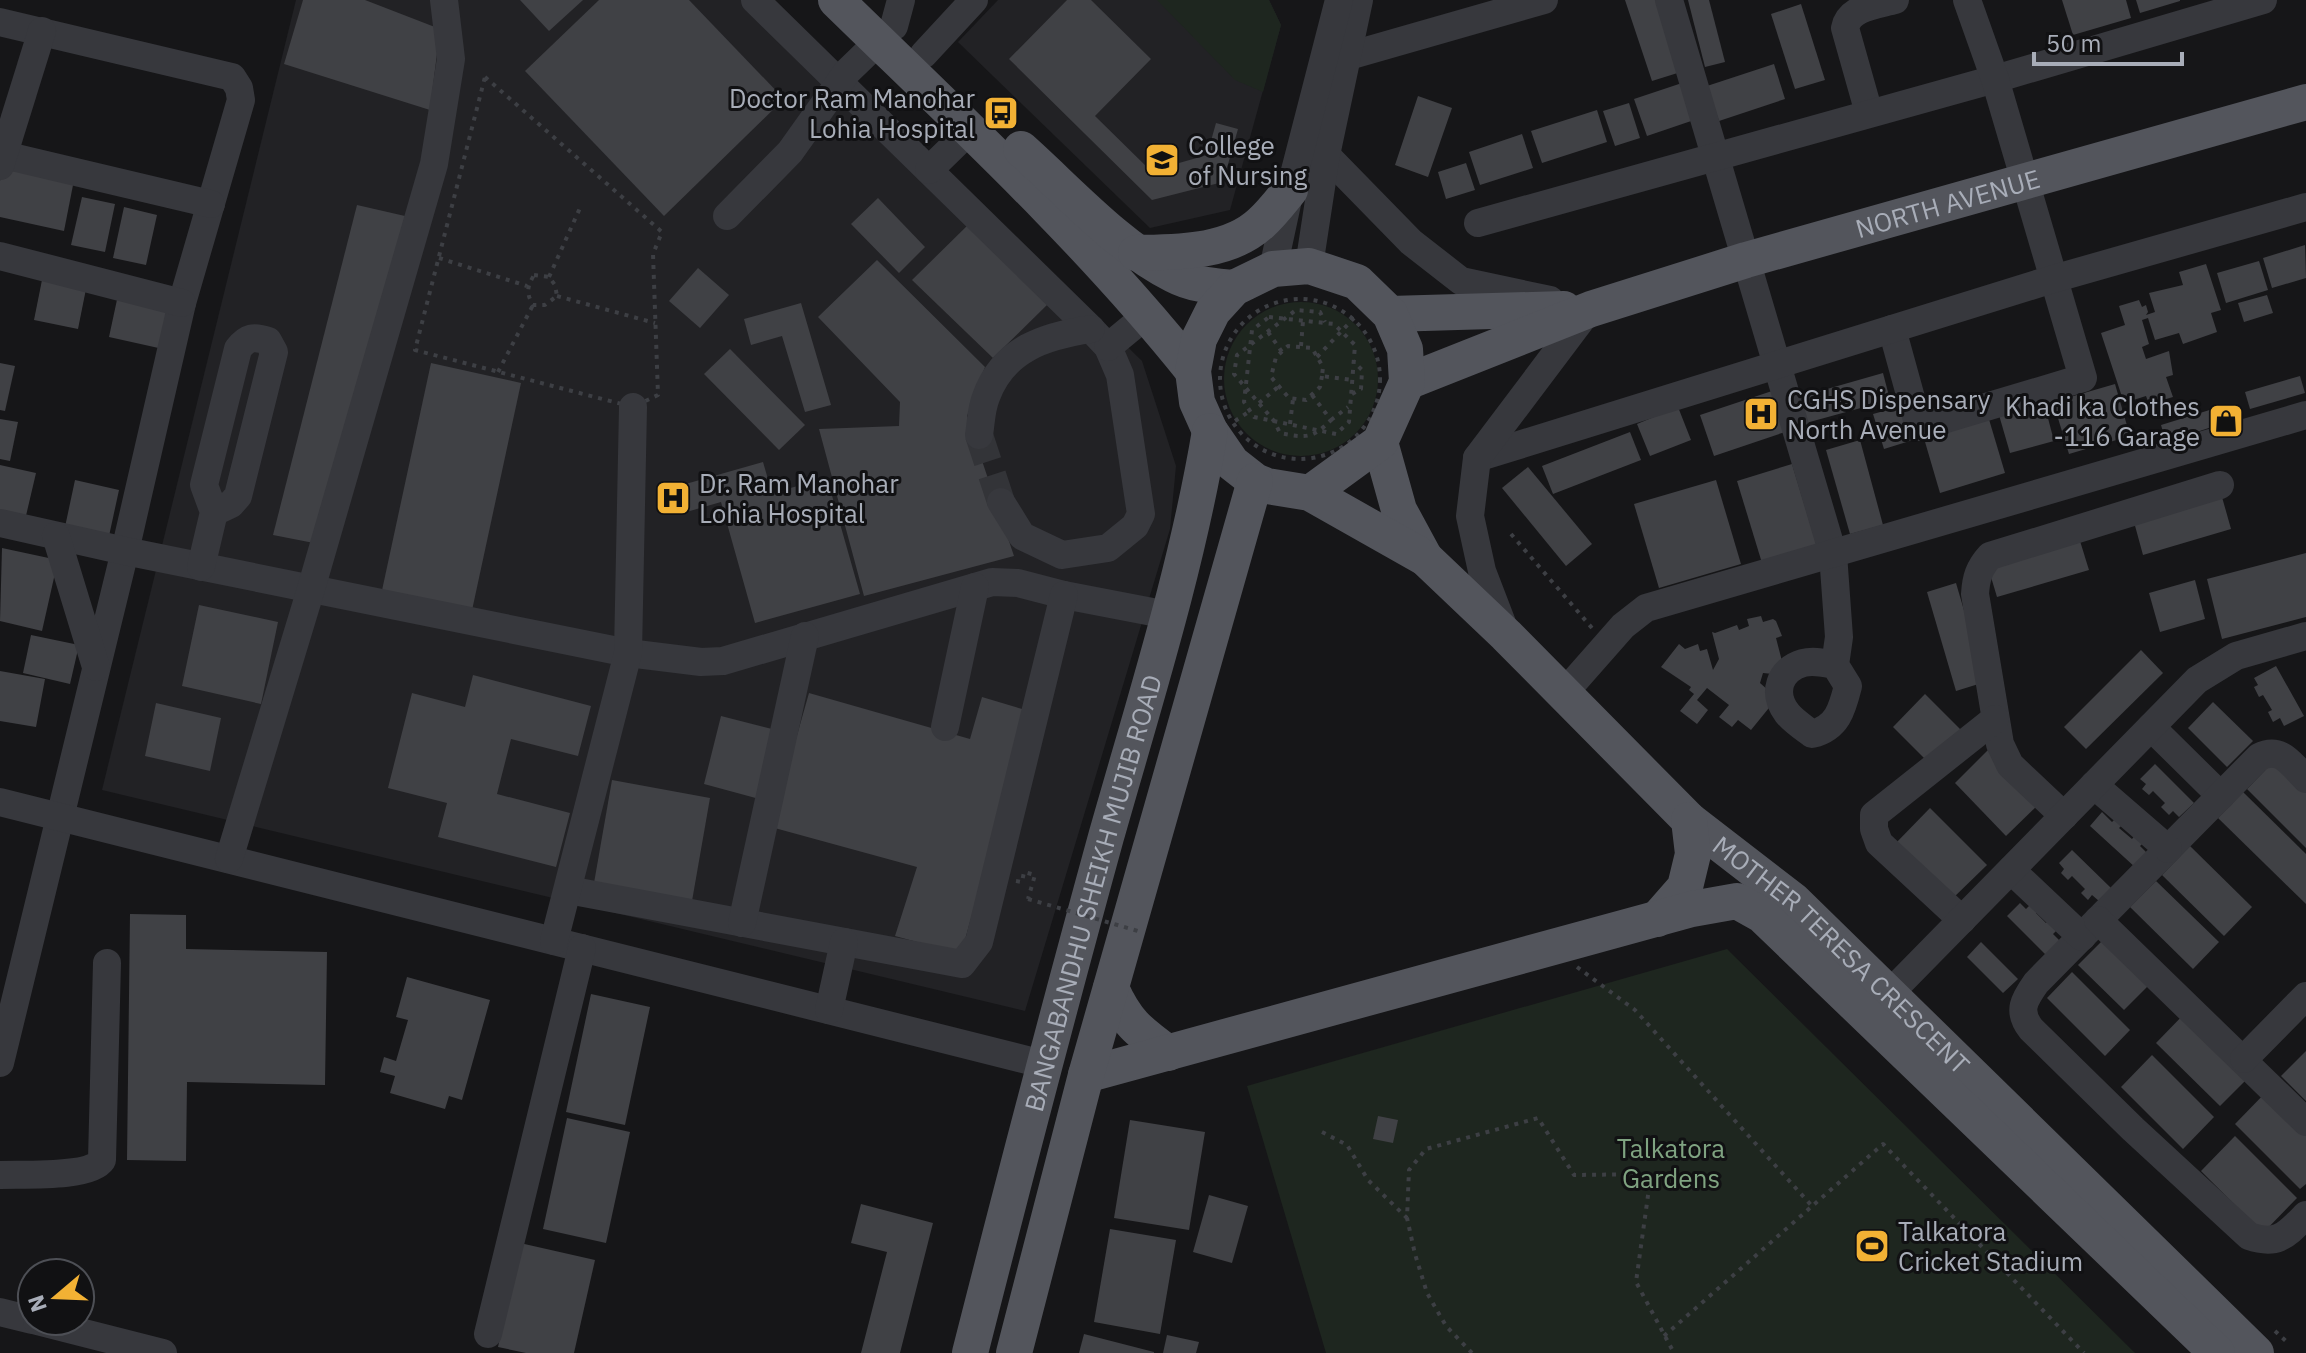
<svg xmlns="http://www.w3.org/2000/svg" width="2306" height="1353" font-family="'IBM Plex Sans',sans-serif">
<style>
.built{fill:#222225}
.green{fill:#1e261f}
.building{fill:#404145}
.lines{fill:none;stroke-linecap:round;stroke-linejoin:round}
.minor-tunnel{stroke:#333438;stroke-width:28;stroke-dasharray:28 14;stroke-linecap:butt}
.path{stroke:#3d3f44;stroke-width:4;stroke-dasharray:4 6;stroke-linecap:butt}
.minor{stroke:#37383d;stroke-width:28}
.major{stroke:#53555c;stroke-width:36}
.path-bridge{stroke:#3d3f44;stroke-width:4;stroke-dasharray:4 6;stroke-linecap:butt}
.labels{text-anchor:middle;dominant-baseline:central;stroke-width:6;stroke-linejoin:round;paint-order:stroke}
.poi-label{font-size:26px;fill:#a8adb8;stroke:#111113;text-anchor:start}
.street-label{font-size:26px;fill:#a8adb8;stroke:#111113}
.park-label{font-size:26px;fill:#7fa381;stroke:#111113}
</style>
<rect width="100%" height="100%" fill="#161618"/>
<g class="built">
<polygon points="296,0 774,0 1142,361 1176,466 1170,529 1025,1011 102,790"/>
<polygon points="998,0 1269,0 1281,25 1230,210 1150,228 958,42"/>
</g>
<g class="green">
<polygon points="1157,0 1269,0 1281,25 1263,92 1235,80"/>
<circle cx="1301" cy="379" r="77"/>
<polygon points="1727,949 2135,1353 1326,1353 1247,1086"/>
</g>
<g class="building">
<polygon points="303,0 365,0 440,29 430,110 284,64"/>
<polygon points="520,0 583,0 549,31"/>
<polygon points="599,0 689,0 784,99 664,216 525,71"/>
<polygon points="1067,0 1091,0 1151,59 1095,116 1151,171 1207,155 1216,123 1238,129 1223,182 1152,200 1009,59"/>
<polygon points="1625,0 1661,0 1684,71 1652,81"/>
<polygon points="1688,0 1709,0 1725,62 1705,67"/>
<polygon points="2062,0 2126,0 2131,18 2073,35"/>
<polygon points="2136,0 2180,0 2180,1 2140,13"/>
<polygon points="1801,4 1825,80 1795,89 1771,14"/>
<polygon points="1774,64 1785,99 1719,121 1707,86"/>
<polygon points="1688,81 1700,118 1647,136 1634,99"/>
<polygon points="1418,96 1452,108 1428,177 1395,165"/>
<polygon points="1629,103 1640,138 1615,146 1603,111"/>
<polygon points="1597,110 1607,142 1542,163 1531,131"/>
<polygon points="1522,134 1533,168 1480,185 1469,152"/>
<polygon points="1466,163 1475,190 1446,199 1438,172"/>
<polygon points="4,164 74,180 64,231 0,217 0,181"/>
<polygon points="82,197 115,204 105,252 71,245"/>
<polygon points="878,198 925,247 899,273 851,224"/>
<polygon points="357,205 405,216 319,544 273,535"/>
<polygon points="124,207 157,215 146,265 113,258"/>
<polygon points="972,221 1048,304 993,358 912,280"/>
<polygon points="2305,245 2306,278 2272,288 2263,258"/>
<polygon points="877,260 985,367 967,416 1014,556 864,596 819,429 899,426 900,402 818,317"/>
<polygon points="2259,261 2268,290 2226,303 2217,273"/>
<polygon points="2206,264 2221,310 2211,313 2217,332 2183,344 2179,333 2155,340 2148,318 2142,320 2149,344 2142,347 2146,359 2169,351 2173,375 2166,377 2173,397 2149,404 2146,396 2124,403 2101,333 2125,325 2119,306 2139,300 2142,307 2146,305 2148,312 2146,315 2155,312 2149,293 2183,285 2179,272"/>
<polygon points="698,268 729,295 700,328 669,301"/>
<polygon points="44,270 88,279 78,329 34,320"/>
<polygon points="118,295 173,307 163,349 109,337"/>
<polygon points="2267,295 2273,313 2244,322 2238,303"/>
<polygon points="801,303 831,405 805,412 782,336 751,345 744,319"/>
<polygon points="730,349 805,425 779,450 704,374"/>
<polygon points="0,363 15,366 5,411 0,410"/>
<polygon points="431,363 521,383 471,615 381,595"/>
<polygon points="1883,373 1890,400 1806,423 1799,397"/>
<polygon points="2300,376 2305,393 2250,409 2245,392"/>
<polygon points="2115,384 2130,436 2069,454 2053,402"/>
<polygon points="1772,391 1785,432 1714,456 1700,415"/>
<polygon points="2044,403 2054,441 2010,453 1999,415"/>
<polygon points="1902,406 1913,440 1884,449 1873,414"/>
<polygon points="1678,407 1691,440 1650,456 1637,424"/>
<polygon points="2216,408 2221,424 2166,442 2161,425"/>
<polygon points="1988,416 2005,473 1940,493 1923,435"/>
<polygon points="0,419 18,422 10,461 0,459"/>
<polygon points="1630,432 1641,460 1553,494 1542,466"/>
<polygon points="1860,440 1883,525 1850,534 1826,450"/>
<polygon points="763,462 772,493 827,478 860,594 755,623 721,502 683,513 675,487"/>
<polygon points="1792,464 1817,546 1762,563 1737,481"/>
<polygon points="0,465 36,473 25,520 0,514"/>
<polygon points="1528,467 1592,544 1566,566 1502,488"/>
<polygon points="75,480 119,490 109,536 65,527"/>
<polygon points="1716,480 1741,564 1659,588 1634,504"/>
<polygon points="2222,497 2231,529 2143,555 2134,522"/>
<polygon points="2080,541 2089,570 1997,597 1988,567"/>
<polygon points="2,548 58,560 42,631 0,621"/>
<polygon points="2306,553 2306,617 2222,639 2207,579"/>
<polygon points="2195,580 2205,619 2160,632 2149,593"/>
<polygon points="1956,583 1985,682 1956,691 1927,592"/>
<polygon points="199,605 278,622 261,704 182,686"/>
<polygon points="1761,616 1763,622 1773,619 1776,621 1782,636 1776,638 1783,665 1773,674 1763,673 1760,683 1777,698 1751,730 1738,720 1732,727 1719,717 1729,705 1707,688 1697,700 1708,710 1697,724 1680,711 1694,694 1689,690 1691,687 1661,667 1679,644 1685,649 1698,644 1700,651 1707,649 1713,670 1719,659 1712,632 1715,633 1737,625 1739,630 1749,626 1747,619"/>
<polygon points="31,635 79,645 70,684 23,673"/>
<polygon points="2141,650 2163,673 2086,749 2064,727"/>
<polygon points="2276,666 2304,716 2284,726 2280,718 2273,722 2268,712 2272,710 2263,695 2259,697 2254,687 2258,685 2254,678"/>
<polygon points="0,671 45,679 36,727 0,721"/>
<polygon points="473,675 591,706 578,756 511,739 497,794 570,813 556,867 438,837 447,803 388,788 412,693 465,707"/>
<polygon points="809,693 970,739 982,697 1029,711 961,954 895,936 917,867 771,827"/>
<polygon points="1925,694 1963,732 1931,765 1893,727"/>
<polygon points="2213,702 2253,741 2227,767 2188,728"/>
<polygon points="156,703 221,718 210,771 145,756"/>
<polygon points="721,716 780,731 763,800 704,784"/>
<polygon points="1988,750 2040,803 2006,836 1955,783"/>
<polygon points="2275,760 2306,791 2306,848 2247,789"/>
<polygon points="2155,764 2194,803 2179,817 2173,811 2169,815 2161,807 2165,803 2153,791 2149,795 2142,789 2146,784 2140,779"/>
<polygon points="612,780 710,798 692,901 594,883"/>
<polygon points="2243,792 2306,854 2306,904 2218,818"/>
<polygon points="1930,808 1987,865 1951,900 1895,844"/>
<polygon points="2102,812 2112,822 2118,816 2125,822 2119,828 2132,839 2136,834 2145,841 2140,846 2148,854 2136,868 2090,826"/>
<polygon points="2190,846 2252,907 2224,936 2162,875"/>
<polygon points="2072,850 2111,888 2099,901 2092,895 2088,900 2081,893 2085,889 2072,876 2068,880 2061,873 2064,869 2059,863"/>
<polygon points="2156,881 2219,942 2193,969 2130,907"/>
<polygon points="2036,899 2043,906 2036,913 2046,923 2053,916 2062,925 2053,934 2061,942 2047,956 2007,916 2020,903 2026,909"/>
<polygon points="130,914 186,915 186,949 327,952 325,1085 187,1082 186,1161 127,1160"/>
<polygon points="2105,938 2151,983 2124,1010 2078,965"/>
<polygon points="1981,942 2018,979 2003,993 1967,957"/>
<polygon points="2072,972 2130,1030 2105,1056 2047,998"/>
<polygon points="407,977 490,1000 462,1100 449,1096 445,1109 390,1093 395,1076 380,1072 384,1057 396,1061 408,1020 396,1017"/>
<polygon points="591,994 650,1007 625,1125 566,1112"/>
<polygon points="2190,1008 2254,1072 2220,1106 2156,1043"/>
<polygon points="2306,1051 2306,1101 2281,1076"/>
<polygon points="2152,1055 2214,1117 2183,1149 2121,1087"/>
<polygon points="2270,1088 2306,1124 2306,1184 2300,1189 2235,1124"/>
<polygon points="1378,1116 1398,1120 1393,1143 1373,1139"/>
<polygon points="567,1118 630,1132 606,1243 543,1229"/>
<polygon points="1130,1120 1205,1132 1189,1230 1114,1218"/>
<polygon points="2235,1136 2297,1198 2263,1233 2201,1171"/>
<polygon points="1209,1195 1248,1206 1232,1263 1193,1252"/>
<polygon points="861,1204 933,1223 900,1353 861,1353 887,1252 851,1243"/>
<polygon points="1110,1229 1176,1240 1160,1334 1094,1322"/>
<polygon points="520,1243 595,1260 574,1353 526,1353 498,1347"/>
<polygon points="1084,1334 1154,1352 1154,1353 1079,1353"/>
<polygon points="1167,1335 1199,1342 1196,1353 1163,1353"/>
</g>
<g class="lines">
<polyline class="minor-tunnel" points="979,435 1001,502"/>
<g class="path">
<polygon points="485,77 662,232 653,254 658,395 633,407 415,350"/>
<polyline points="439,258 527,286"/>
<path d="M534 275 549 277 555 285 557 296 545 305H533C526 293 527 287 534 275Z"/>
<polyline points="549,277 580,208"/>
<polyline points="557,296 655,323"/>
<circle cx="1300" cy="379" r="80"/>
<polygon points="1269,317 1334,324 1355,345 1349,422 1336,434 1254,417 1244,402 1252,330"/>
<polyline points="1268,332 1282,352"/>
<polyline points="1301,346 1303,321"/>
<polyline points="1317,357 1354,318"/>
<polyline points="498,372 533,305"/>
<polyline points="1322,376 1320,387 1306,400 1289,398 1271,377 1276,357 1288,346 1312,348 1323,367 1322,376 1352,380"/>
<polyline points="1352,394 1361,389 1362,370 1353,361"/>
<path d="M1312 395 1331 420C1312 439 1306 438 1280 433L1274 421 1234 374 1237 355 1296 310 1320 312 1325 322"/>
<polyline points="1259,403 1278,387"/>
<polyline points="1331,420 1348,407"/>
<polyline points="1235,421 1250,411"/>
<polyline points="1290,424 1293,399"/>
<polyline points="1511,534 1592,628"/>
<polyline points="1016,881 1022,882 1024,872 1035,875 1028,899"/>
<polyline points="1577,967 1635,1010 1811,1205"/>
<polyline points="1322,1132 1347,1145 1368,1180 1407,1218"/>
<polyline points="2275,1331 2286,1341"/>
<polyline points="1664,1336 1883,1144 2084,1353"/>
<polyline points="1472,1353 1446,1326 1427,1293 1415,1254 1407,1218 1409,1170 1426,1149 1538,1118 1574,1175 1651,1174 1636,1282 1674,1353"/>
</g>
<g class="minor">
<polyline points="755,0 1091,329 1108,347 1120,375 1141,514 1135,526 1108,548 1062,555 1022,536 1001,502"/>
<path d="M1669 0 1833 554 1839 637 1835 665 1848 686C1842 710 1837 728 1812 734 1804 728 1793 721 1787 713 1772 693 1779 670 1803 663 1814 660 1824 663 1835 665"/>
<polyline points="0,22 232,77 239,88 241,100 182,303 125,551 0,1063"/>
<polyline points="894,26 901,0"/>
<polyline points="924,54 974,0"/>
<polyline points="1345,57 1544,0"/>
<path d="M1869 113 1845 28C1849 7 1877 5 1895 0"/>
<polyline points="0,154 211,204"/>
<polyline points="1326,155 1411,242 1461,281 1550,300"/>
<polyline points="0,166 42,31"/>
<polyline points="929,170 971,129"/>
<polyline points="727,216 790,152 847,72 878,42"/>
<polyline points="1478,223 1995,79 2263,0"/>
<polyline points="0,256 182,303"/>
<polyline points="1309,266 1326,155 1359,0"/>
<polyline points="1273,269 1290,190 1339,0"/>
<polyline points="1892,329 1919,427 2083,378 1995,79 1967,0"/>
<polyline points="1108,347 1148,314"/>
<path d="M979 435C981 423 981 409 986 397 1003 349 1045 336 1091 329"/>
<polyline points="1477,458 2053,279 2306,207"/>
<polyline points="0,523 125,551 628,653 701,662 723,661 992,582 1018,583 1064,595 1168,615"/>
<polyline points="56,536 96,667"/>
<path d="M201 567 214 512 204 485 238 349C247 337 254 336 268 341L274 352 238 496 231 504 214 512"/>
<polyline points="1505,631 1482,571 1470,516 1477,458 1590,308"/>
<polyline points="1564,693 1623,626 1646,608 2306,415"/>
<polyline points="945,727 975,587"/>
<polyline points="2151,727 2221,796"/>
<path d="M2306 779C2291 764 2281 746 2259 757L2036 983C2024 1000 2017 1011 2031 1029L2133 1129 2249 1236C2278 1246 2286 1235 2306 1215"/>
<polyline points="2094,785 2168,849"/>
<polyline points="0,802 1043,1064"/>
<path d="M2064 816 2010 765 2000 744 1975 594C1976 578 1979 568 1990 556L2220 485"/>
<polyline points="229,859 311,589 434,164 451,59 444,0"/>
<polyline points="2011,870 2082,937"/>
<polyline points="568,890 962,964 979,942 1064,595"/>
<polyline points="1962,920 1879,843 1874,829 1874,815 1995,719"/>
<polyline points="2098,920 2306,1122"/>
<polyline points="742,923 805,636"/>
<polyline points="554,941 628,653 633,407"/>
<polyline points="1889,994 2197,680 2236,656 2306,636"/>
<polyline points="829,1010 844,942"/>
<polyline points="2244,1059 2306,996"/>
<path d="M0 1175C23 1174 90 1178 102 1160L107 963"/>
<polyline points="0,1312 32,1320"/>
<polyline points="37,1321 163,1353"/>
<polyline points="488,1334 582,948"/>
</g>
<g class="major">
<path d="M836 0C959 120 1085 236 1193 371"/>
<path d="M1021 149C1067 190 1119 248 1174 275 1193 285 1214 286 1234 288"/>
<path d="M1136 253C1178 252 1229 253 1261 223 1272 213 1281 201 1290 190"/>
<polyline points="1390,314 1564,309"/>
<path id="s1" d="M1407 382 1591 309 1746 260 2306 102"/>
<polyline points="1380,442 1399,510 1425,558"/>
<path id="s2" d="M1310 493 1380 442 1407 382 1405 349 1390 314 1357 282 1309 266 1273 269 1234 288 1213 311 1199 339 1193 371 1197 402 1210 431 1232 463 1255 481 1267 486 1310 493 1425 558 1506 635 1689 820 1794 901 2256 1353"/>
<polyline points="1657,919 1685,887 1693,854 1689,820"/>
<path d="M1111 988C1126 1022 1138 1031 1168 1053"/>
<polyline points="1086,1075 1692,909 1737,901 1762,915 2217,1353"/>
<path id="s3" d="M970 1353C1014 1180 1059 1008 1106 837 1144 703 1187 569 1210 431"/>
<polyline points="1014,1353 1086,1075 1255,481"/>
</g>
<polyline class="path-bridge" points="1028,899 1138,931"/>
</g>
<defs>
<g id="bus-square" transform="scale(1.8)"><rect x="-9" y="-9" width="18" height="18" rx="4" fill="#f2b134" stroke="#111113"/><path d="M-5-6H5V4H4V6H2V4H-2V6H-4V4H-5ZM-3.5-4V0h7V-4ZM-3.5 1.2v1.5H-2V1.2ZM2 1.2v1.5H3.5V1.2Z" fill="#111"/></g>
<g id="university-square" transform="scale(1.8)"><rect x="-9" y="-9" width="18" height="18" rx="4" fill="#f2b134" stroke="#111113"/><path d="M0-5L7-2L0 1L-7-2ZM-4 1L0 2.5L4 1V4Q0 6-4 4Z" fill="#111"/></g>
<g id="hospital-square" transform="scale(1.8)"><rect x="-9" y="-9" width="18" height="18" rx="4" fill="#f2b134" stroke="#111113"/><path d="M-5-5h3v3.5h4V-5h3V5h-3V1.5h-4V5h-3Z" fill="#111"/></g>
<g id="shop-square" transform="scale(1.8)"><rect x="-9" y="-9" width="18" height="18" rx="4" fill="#f2b134" stroke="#111113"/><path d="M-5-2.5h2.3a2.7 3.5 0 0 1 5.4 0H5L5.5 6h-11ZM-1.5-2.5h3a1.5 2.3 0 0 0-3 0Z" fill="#111"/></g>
<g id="stadium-square" transform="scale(1.8)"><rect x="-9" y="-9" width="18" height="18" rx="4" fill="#f2b134" stroke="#111113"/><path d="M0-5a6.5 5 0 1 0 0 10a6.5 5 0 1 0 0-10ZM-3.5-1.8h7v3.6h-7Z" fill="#111"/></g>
</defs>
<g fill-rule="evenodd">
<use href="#bus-square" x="1001" y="113"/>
<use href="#university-square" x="1162" y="160"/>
<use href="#hospital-square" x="1761" y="414"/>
<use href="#shop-square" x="2226" y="421"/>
<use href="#hospital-square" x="673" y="498"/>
<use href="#stadium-square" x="1872" y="1246"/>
</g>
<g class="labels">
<g class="poi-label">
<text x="975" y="98" text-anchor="end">Doctor Ram Manohar<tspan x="975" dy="30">Lohia Hospital</tspan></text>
<text x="1188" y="145">College<tspan x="1188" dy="30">of Nursing</tspan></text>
<text x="1787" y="399">CGHS Dispensary<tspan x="1787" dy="30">North Avenue</tspan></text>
<text x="2200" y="406" text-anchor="end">Khadi ka Clothes<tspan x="2200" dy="30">-116 Garage</tspan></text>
<text x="699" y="483">Dr. Ram Manohar<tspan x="699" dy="30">Lohia Hospital</tspan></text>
<text x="1898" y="1231">Talkatora<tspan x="1898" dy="30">Cricket Stadium</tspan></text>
</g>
<g class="street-label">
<text stroke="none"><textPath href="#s1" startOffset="570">NORTH AVENUE</textPath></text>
<text stroke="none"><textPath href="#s3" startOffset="476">BANGABANDHU SHEIKH MUJIB ROAD</textPath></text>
<text stroke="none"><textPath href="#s2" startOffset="1390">MOTHER TERESA CRESCENT</textPath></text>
</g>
<g class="park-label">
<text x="1671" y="1148">Talkatora<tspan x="1671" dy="30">Gardens</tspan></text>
</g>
</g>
<g transform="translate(56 1297) rotate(251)"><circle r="38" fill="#111113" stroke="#4d4f55" stroke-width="2"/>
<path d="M0-6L14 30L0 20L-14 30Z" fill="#f2b134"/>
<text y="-12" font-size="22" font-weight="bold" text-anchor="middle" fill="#a8adb8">N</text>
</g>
<path d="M2034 52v12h148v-12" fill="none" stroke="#a8adb8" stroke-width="4"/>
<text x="2046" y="52" font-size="24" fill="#a8adb8" stroke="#111113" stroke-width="6" paint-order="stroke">50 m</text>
</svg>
